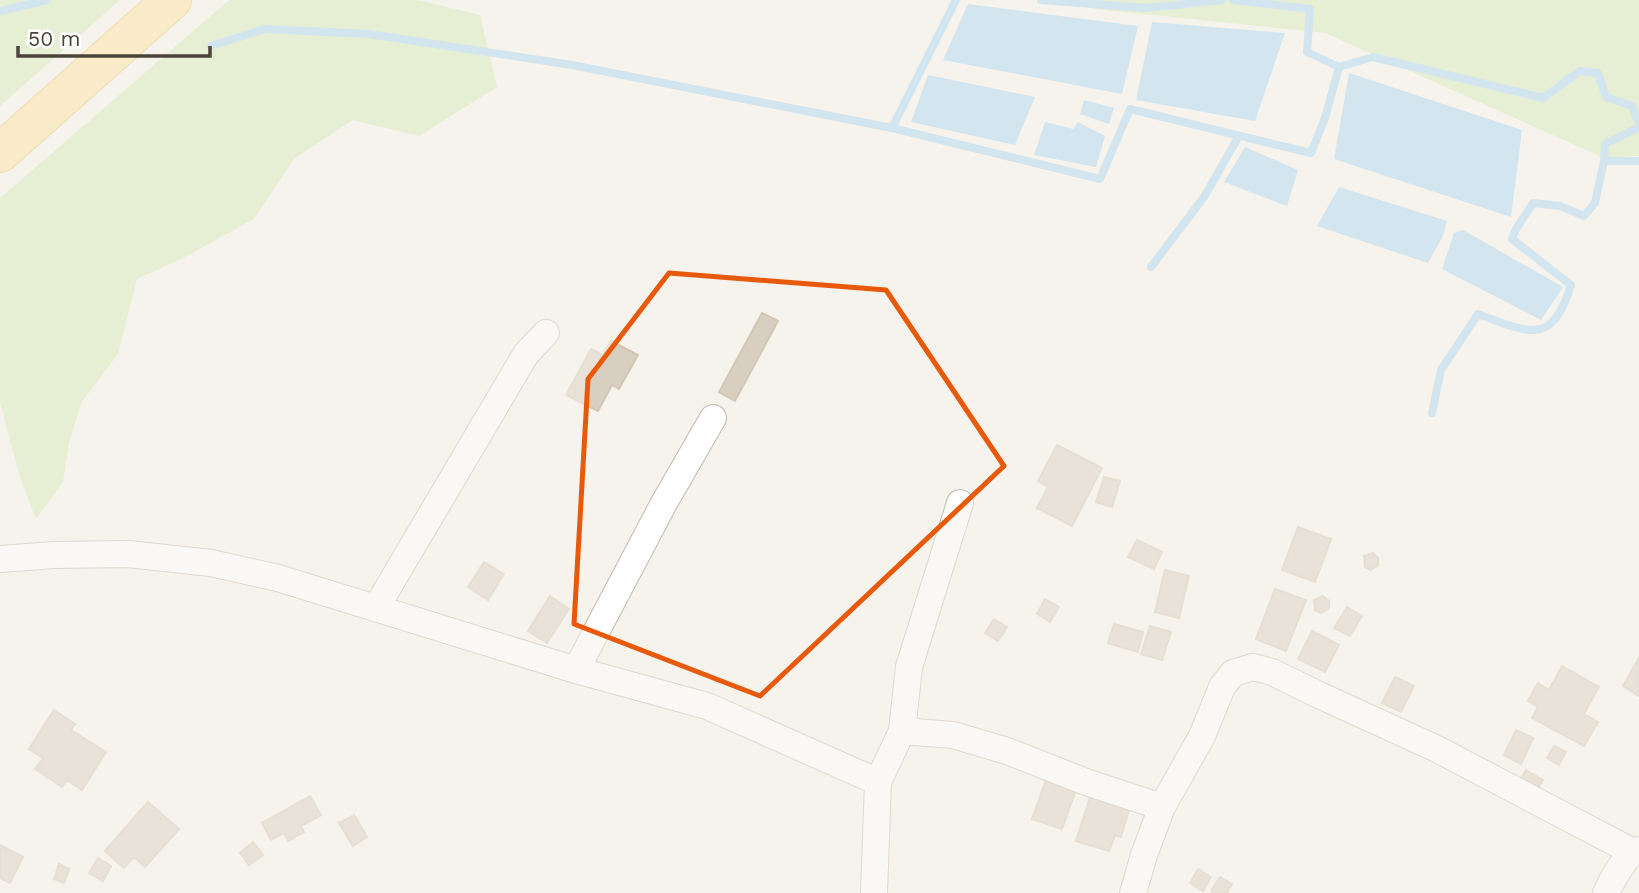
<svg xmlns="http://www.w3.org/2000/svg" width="1639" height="893" font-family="'Work Sans',sans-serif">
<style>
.green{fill:#d2eab5}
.water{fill:#a9d4f2}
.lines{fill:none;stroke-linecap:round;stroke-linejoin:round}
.stream{stroke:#a9d4f2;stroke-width:8}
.building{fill:#d8cfc1;stroke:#d3c7b4;stroke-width:2}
.minor-casing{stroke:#c2bbae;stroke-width:28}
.primary-casing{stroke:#e6c16a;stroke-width:40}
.minor{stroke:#fff;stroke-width:26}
.primary{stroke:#ffe39c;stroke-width:38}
.marked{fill:none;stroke:#e8590c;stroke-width:5;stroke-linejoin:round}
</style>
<rect width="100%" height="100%" fill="#f6f3ec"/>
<g class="green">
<polygon points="0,0 120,0 0,106"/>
<polygon points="229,0 418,0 480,15 497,87 419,136 353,120 294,159 254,219 181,259 137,279 118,354 81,403 69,443 63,482 36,519 20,478 0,402 0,198"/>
<polygon points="1052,0 1639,0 1639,156 1604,158 1325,33 1096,9"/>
</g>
<g class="water">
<polygon points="968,4 1138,26 1122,94 943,60"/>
<polygon points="1152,22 1285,33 1255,121 1136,100"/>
<polygon points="1349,73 1522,130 1511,217 1334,159"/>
<polygon points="928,75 1035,97 1015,145 911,122"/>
<polygon points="1084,100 1114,108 1109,124 1080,114"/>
<polygon points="1045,122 1073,129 1078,122 1105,136 1096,167 1034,155"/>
<polygon points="1245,147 1298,170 1287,206 1224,182"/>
<polygon points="1339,187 1447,221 1443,236 1428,263 1317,226"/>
<polygon points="1463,230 1563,287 1541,320 1442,269 1454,233"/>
</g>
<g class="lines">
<g class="stream">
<polyline points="1041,0 1146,8 1222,0"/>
<polyline points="1233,0 1310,9 1307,52 1339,67 1373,57 1543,98 1580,71 1598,73 1606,97 1632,106 1639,124"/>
<polyline points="0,11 47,0"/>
<polyline points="211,46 265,29 369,34 572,65 892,128 956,0"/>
<polyline points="1639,127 1605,144 1604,161 1639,161"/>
<polyline points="892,128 1100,179 1130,109 1311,153 1325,118 1339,67"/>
<polyline points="1151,267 1204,197 1239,136"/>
<path d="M1432 413 1441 370 1478 314C1527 332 1552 348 1571 285L1512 239 1516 229 1533 203 1560 206 1584 216 1595 203 1604 161"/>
</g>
</g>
<g class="building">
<polygon points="762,313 778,321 735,401 719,392"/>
<polygon points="611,341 638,355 619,389 612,385 598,411 566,395 591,349 603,355"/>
<polygon points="1057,445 1102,468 1072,526 1037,508 1048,487 1038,481"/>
<polygon points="1104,477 1120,481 1112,507 1096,502"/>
<polygon points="1298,527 1331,539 1315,582 1282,570"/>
<polygon points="1137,540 1162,552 1154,569 1128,557"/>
<polygon points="1373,553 1378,558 1378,565 1371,570 1365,567 1364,556"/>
<polygon points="484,562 504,574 488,600 468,587"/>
<polygon points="1165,570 1189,576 1179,618 1155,612"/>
<polygon points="1275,589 1306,600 1286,651 1256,639"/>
<polygon points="550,596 569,609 547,643 528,631"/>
<polygon points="1323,596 1329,601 1329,608 1321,613 1315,610 1314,600"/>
<polygon points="1045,599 1059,607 1050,622 1037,614"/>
<polygon points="1347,607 1362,616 1350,636 1334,628"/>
<polygon points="994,619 1007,627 998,641 985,633"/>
<polygon points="1114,624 1143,632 1138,652 1108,643"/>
<polygon points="1150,626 1171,632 1162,660 1141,654"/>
<polygon points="1312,631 1339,645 1325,672 1298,659"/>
<polygon points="1639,658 1639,696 1623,686"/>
<polygon points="1562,666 1599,687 1584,714 1598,722 1584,746 1532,718 1538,707 1528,701 1538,683 1549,690"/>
<polygon points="1395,677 1414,686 1401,712 1382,703"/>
<polygon points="54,710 75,724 71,730 106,752 82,790 67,780 62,787 35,769 43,758 29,749"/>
<polygon points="1516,730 1533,738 1521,764 1504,755"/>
<polygon points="1554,746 1566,752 1559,765 1547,758"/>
<polygon points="1526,770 1543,780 1535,793 1518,783"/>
<polygon points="1046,780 1076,790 1062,829 1032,819"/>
<polygon points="310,796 321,815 301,826 304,832 288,841 284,833 271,840 262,823"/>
<polygon points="1090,797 1129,810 1121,837 1115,835 1109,851 1076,841"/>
<polygon points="148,802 179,829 145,867 134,857 124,868 105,851"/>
<polygon points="354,815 367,837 353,846 339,823"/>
<polygon points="253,842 263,855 249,865 240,853"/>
<polygon points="0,845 23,857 10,883 0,878"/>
<polygon points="98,858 111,866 103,881 89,873"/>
<polygon points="59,864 69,869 64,883 54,879"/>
<polygon points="1198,869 1211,877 1203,891 1190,883"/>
<polygon points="1220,877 1232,884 1227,893 1215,893 1211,891"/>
</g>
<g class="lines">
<g class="minor-casing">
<g id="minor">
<polyline points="0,559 54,555 128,554 211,563 278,578 576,670 707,706 878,782 874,893"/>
<polyline points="376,608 526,354 546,333"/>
<polyline points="576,670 664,503 713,418"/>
<polyline points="902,731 953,735 1007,751 1086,782 1162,807"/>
<polyline points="878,782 902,731 909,667 960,503"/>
<polyline points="1133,893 1144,855 1162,807 1202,736 1222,687 1233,673 1253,667 1272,672 1319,695 1437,749 1633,852"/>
<path d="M1606 893C1613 879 1624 855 1639 850"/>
</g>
</g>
<g class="primary-casing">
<polyline id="primary" points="0,153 172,0"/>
</g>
<use href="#minor" class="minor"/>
<use href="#primary" class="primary"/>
</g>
<path d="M0 0H1639V893H0ZM669 273 886 290 1004 466 760 696 574 624 588 379Z" fill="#f6f3ec" fill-opacity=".55" fill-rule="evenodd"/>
<path class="marked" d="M669 273 886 290 1004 466 760 696 574 624 588 379Z"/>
<path d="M18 46v10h192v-10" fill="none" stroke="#4b4439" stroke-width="3.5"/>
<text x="28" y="46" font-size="21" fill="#4b4439" stroke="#ffffff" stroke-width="5" paint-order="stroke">50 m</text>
</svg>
